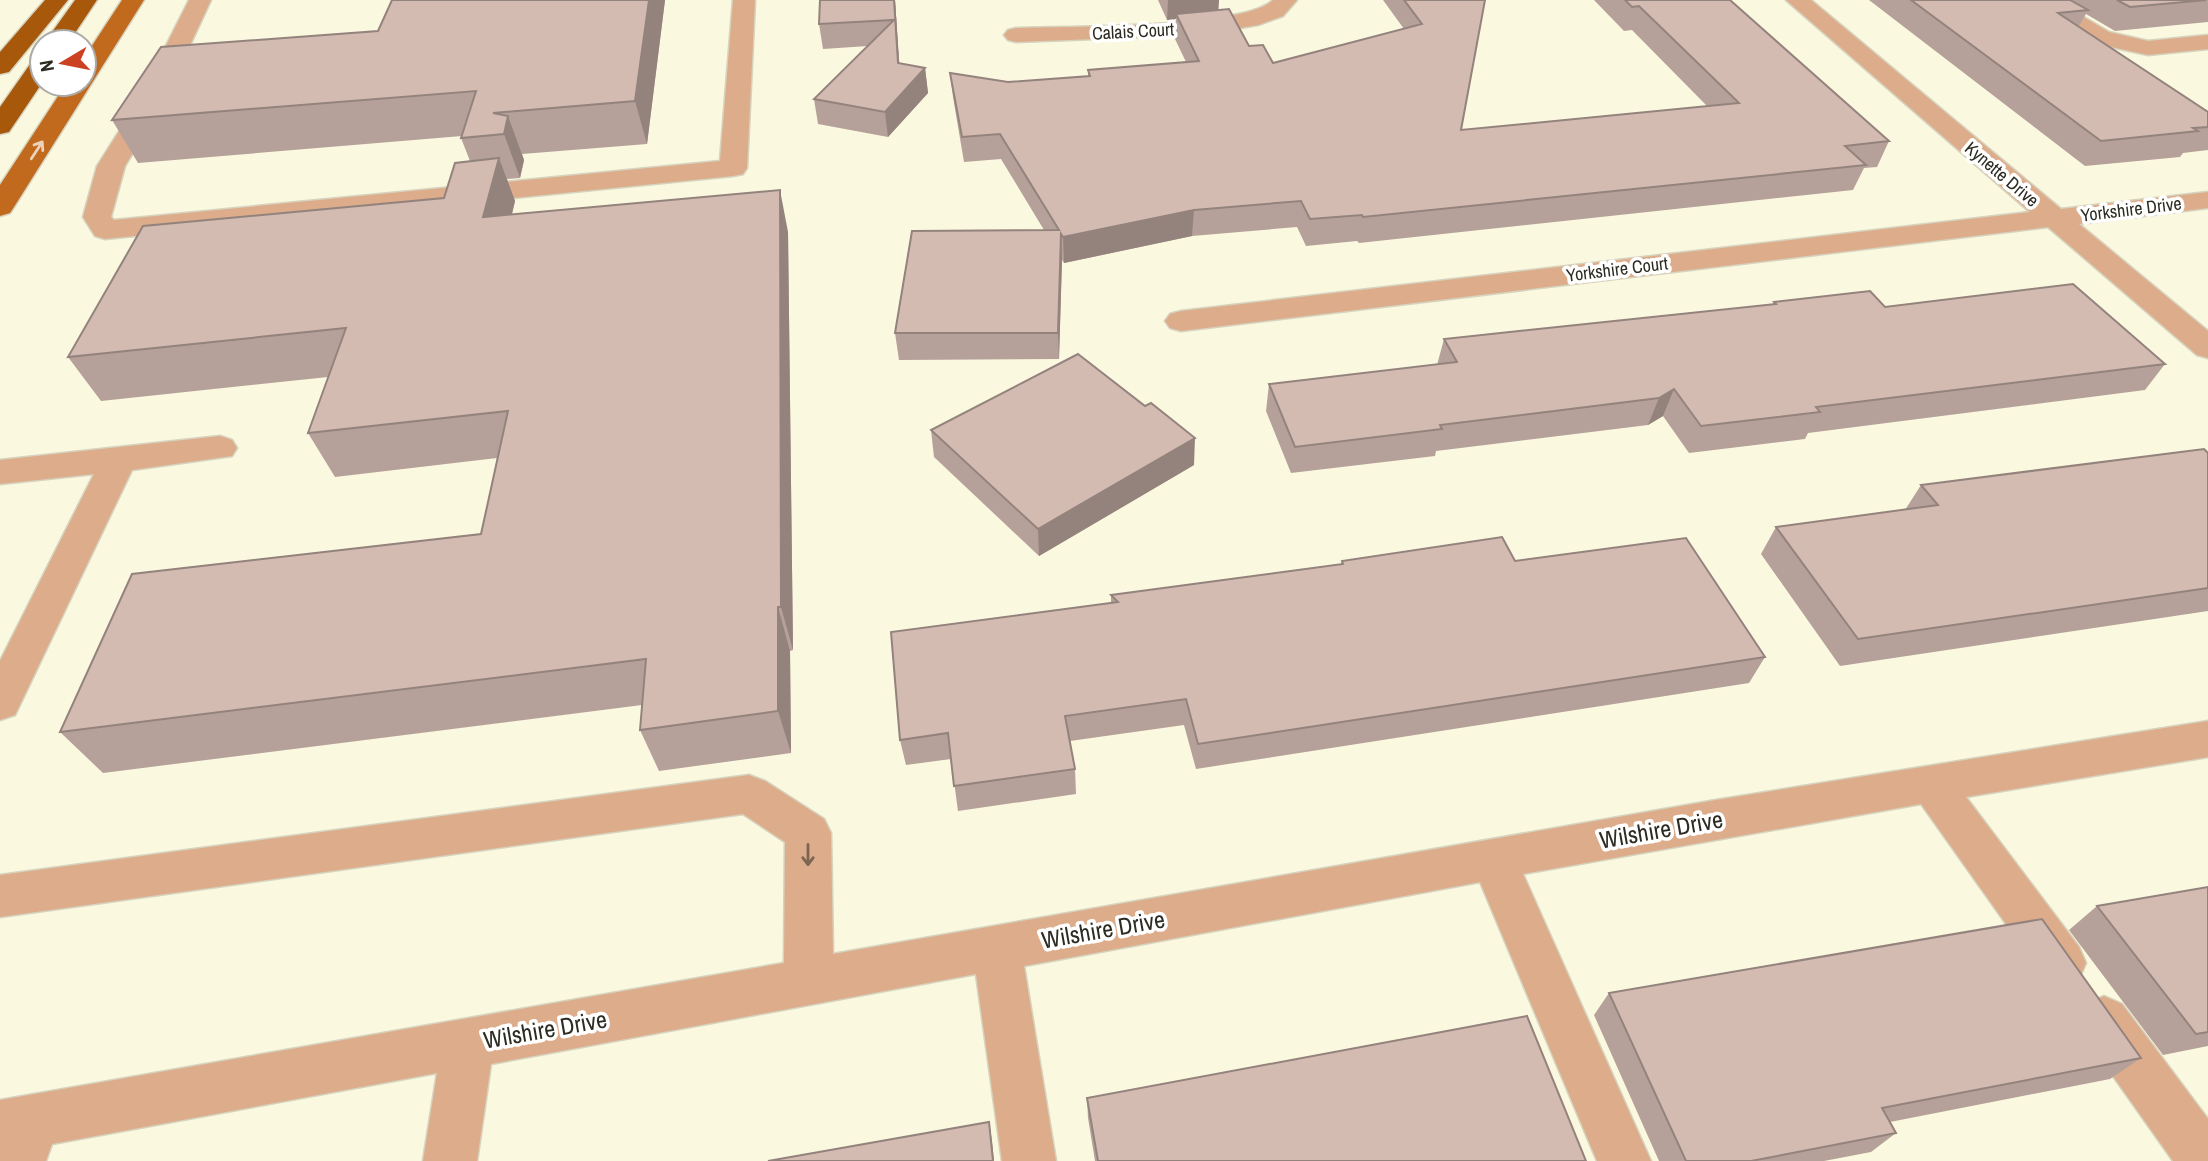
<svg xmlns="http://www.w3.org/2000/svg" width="2208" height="1161" font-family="'Archivo Narrow',sans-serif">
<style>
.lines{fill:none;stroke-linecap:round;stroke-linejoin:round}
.minor-casing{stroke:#d6d3be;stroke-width:3}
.major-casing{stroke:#d6d3be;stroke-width:3}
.highway-casing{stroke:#d6d3be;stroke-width:3}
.minor{fill:#ddac8b;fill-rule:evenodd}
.major{fill:#c1691d;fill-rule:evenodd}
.highway{fill:#a8580a;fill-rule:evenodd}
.wall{fill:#b5a199}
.shaded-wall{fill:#94837d}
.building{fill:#d3bbb2;stroke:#94837d;stroke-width:2}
.oneway{stroke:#ecd2bb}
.oneway2{stroke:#7c6551}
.labels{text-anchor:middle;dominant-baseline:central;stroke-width:7;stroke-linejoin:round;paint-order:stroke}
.far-street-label{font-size:18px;fill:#2c2b22;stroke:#fff}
.near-street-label{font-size:24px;fill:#2c2b22;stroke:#fff}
</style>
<rect width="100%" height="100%" fill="#fbf8e0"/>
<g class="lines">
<g class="minor-casing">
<g id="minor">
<polygon points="189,0 211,0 163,103 125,166 111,217 114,220 720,161 733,0 755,0 747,168 743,174 733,176 105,239 95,236 83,217 97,166 137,103"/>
<path d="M1273 0H1297L1283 16 1258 25 1199 35 1016 42 1008 40 1004 35 1008 30 1016 28C1064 26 1244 29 1273 0Z"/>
<polygon points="1786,0 1811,0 2061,209 2208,192 2208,208 2079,224 2208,331 2208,358 2197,355 2048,227 1181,331 1170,328 1165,321 1170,314 1181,311 2030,212"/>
<polygon points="2028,0 2055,0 2109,32 2148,41 2208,35 2208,49 2148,55 2093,43 2031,5"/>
<polygon points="220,436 232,440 237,448 232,456 132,470 15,715 0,720 0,661 94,474 0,484 0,460"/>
<polygon points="2208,721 2208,757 1966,797 2079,947 2086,963 2079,979 2062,986 2045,979 1921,804 1523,874 1651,1161 1597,1161 1480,882 1024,966 1056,1161 1002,1161 976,974 491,1064 477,1161 423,1161 437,1073 52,1144 46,1161 0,1161 0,1100 784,963 785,842 743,814 0,917 0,875 749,775 765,781 824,819 831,833 833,954 1716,800"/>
<polygon points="2104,996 2122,1004 2208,1119 2208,1161 2173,1161 2086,1038 2079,1021 2086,1004"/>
</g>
</g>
<g class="major-casing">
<polygon id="major" points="122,0 144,0 14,207 10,213 0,216 0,185 66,84 84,84 84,58"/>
</g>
<g class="highway-casing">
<g id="highway">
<polygon points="45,0 68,0 9,72 0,74 0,52"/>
<polygon points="75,0 97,0 69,42 45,42"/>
<polygon points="42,58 42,83 9,132 0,134 0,107 33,60"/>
</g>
</g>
<use href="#minor" class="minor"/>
<use href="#major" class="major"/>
<use href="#highway" class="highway"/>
</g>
<g class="wall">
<polygon points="392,0 665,0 647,144 522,154 524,160 520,178 507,179 515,201 512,214 788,232 793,650 790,651 791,753 659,771 640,730 642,705 103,773 60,732 481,534 497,458 335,477 308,433 328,377 101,401 68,357 444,198 470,161 461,138 462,136 138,163 112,120 378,31"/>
<polygon points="895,0 899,64 925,68 928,93 888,137 818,124 814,99 868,46 823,49 819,24"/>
<polygon points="1158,0 1219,0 1218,10 1249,46 1273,63 1404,29 1383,0 1485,0 1461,130 1707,106 1632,30 1624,31 1594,0 1730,0 1889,141 1877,167 1864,168 1853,190 1359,243 1357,241 1306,246 1297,227 1192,236 1064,263 1062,260 1059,359 899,360 895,333 1044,230 1001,159 964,162 953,97 950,73 1008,82 1088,76 1088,70 1186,62 1175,39 1176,19 1167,20"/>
<polygon points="1869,0 2208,0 2208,22 2115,31 2086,14 2079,26 2208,112 2208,150 2183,153 2180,157 2085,166"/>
<polygon points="1774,302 1885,307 2165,364 2145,390 1808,433 1805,439 1689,453 1663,416 1648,425 1436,451 1435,456 1291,473 1266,411 1269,384 1437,365 1444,339 1773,305"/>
<polygon points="931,430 1194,465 1039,556 934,457"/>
<polygon points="2208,453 2208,611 1840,666 1761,554 1776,527 1905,510 1921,485"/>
<polygon points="1342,561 1515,561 1765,657 1749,683 1196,769 1184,725 1070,741 1075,769 1076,794 958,811 951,759 906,765 900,740 1111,603 1111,595 1341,564"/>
<polygon points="2208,887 2208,1046 2163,1055 2069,930 2097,906"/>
<polygon points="1609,993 2141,1058 2110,1079 1890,1122 1896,1133 1871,1152 1824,1161 1659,1161 1594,1015"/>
<polygon points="1087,1098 1586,1161 1095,1161 1088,1118"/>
</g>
<g class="shaded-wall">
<polygon points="649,0 665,0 647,144 635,101"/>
<polygon points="894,0 895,0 901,88 898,63"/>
<polygon points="1168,0 1219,0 1218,15 1176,14 1176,19 1167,20"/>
<polygon points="925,68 928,93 888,137 885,112"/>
<polygon points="508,116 524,160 520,178 504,134"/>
<polygon points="499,158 515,201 501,260 483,217"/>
<polygon points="780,190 788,232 793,650 781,607"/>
<polygon points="1194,210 1192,236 1064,263 1063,237"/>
<polygon points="1061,234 1062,260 1059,359 1058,333"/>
<polygon points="1674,389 1663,416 1648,425 1659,398"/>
<polygon points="1195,438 1194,465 1039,556 1038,529"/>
<polygon points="778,607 790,651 791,753 778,711"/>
<polygon points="989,1122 992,1141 994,1161 993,1161"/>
</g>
<g class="building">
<polygon points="392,0 649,0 635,101 493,113 508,116 504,134 461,138 476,91 112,120 161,47 378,31"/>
<polygon points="820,0 894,0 898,63 925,68 885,112 814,99 894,20 819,24"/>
<polygon points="1404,0 1485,0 1461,130 1739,103 1639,6 1632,7 1625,0 1730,0 1889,141 1845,146 1866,165 1363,217 1362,215 1310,219 1301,201 1194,210 1063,237 1061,234 1058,333 895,333 912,231 1059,230 1000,134 962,137 950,73 1008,82 1090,76 1088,70 1199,61 1176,14 1229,9 1249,46 1263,45 1273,63 1422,24"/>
<polygon points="1911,0 2070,0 2088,10 2058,13 2208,112 2208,127 2193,128 2198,131 2101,141"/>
<polygon points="2117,0 2206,0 2130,7"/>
<polygon points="499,158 483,217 780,190 781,607 778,607 778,711 640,730 646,659 60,732 132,574 481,534 508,411 308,433 346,328 68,357 143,226 444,198 455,163"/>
<polygon points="2073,284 2165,364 1816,407 1820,412 1701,426 1674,389 1659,398 1440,425 1442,429 1295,447 1269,384 1457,362 1444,339 1776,304 1774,302 1870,291 1885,307"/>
<polygon points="1078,354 1145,406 1151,403 1195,438 1038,529 931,430"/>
<polygon points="2204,449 2208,453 2208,588 1858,639 1776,527 1938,505 1921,485"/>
<polygon points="1502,537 1515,561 1686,538 1765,657 1198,744 1186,699 1065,716 1075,769 954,786 948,733 900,740 891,632 1118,602 1111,595 1343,564 1342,561"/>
<polygon points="2208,887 2208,1032 2196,1034 2097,906"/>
<polygon points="2042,919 2141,1058 1882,1108 1896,1133 1751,1161 1686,1161 1609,993"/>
<polygon points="1527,1016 1586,1161 1098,1161 1087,1098"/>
<polygon points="989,1122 993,1161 768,1161"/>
</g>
<defs><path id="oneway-shaft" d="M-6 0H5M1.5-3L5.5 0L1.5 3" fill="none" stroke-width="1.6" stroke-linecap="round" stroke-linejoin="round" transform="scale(1.75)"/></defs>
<use class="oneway" href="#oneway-shaft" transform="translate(37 150) rotate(-57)"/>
<use class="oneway2" href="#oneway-shaft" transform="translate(808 855) rotate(90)"/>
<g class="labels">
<g class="far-street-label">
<text transform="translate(1133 31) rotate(-3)">Calais Court</text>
<text transform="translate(2002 174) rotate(40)">Kynette Drive</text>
<text transform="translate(2131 209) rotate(-7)">Yorkshire Drive</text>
<text transform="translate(1617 269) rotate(-7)">Yorkshire Court</text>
</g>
<g class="near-street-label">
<text transform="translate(1661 829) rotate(-10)">Wilshire Drive</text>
<text transform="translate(1103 929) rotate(-10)">Wilshire Drive</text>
<text transform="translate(545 1029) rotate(-10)">Wilshire Drive</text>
</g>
</g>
<g transform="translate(63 63) rotate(260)"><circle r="33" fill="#ffffff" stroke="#abaaa7" stroke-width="2"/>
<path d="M0-5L12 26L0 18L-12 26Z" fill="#cc4122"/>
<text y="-10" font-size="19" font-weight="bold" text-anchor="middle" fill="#2c2b22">N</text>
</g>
</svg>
